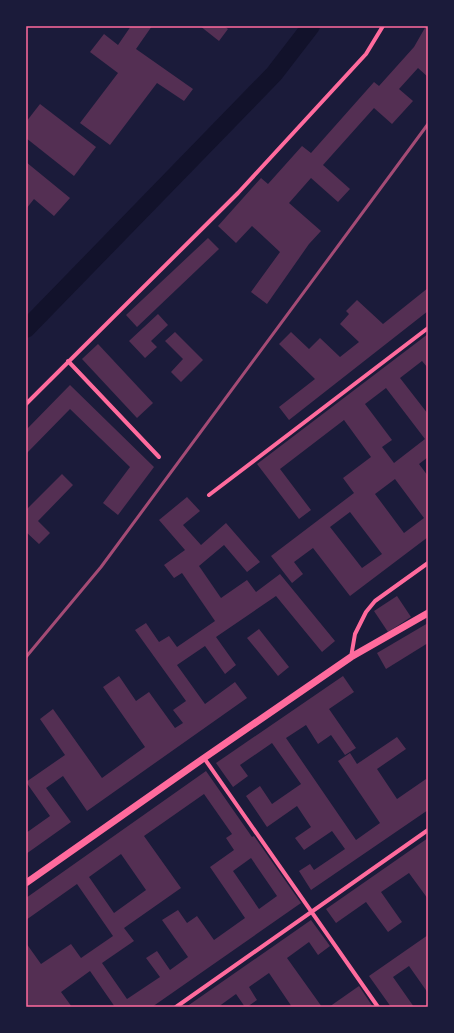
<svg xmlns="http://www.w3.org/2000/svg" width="454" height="1033" font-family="Helvetica,sans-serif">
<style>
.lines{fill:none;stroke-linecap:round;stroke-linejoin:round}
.canal{stroke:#12122b;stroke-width:18}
.building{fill:#542f53;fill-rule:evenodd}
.minor{stroke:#ff6b9d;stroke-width:4}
.tertiary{stroke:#ff6b9d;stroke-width:7}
.rail{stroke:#a44b75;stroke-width:3}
.neatline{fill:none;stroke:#ff6b9d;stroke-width:1.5}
</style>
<rect width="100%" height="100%" fill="#1b1b3a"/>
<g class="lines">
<polyline class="canal" points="26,329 274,74 311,26"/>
</g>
<g class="building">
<polygon points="131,26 152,26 136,49 193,89 184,101 157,83 110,145 80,123 118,73 90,52 104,34 118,45"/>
<polygon points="200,26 224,26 228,29 219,41"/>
<polygon points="426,26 428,26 428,77 418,68 399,89 413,101 392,124 374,108 323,165 350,189 338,202 311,178 289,203 321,231 309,244 267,304 251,292 280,252 252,226 236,243 218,226 261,178 268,184 302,146 311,153 374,82 379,86 414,47"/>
<polygon points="40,104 96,147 74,176 26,138 26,122"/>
<polygon points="26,162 70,198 54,216 34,199 26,209"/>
<polygon points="208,238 219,249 137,327 126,315"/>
<polygon points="428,288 428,311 289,420 279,407 315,379 279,344 291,332 309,349 320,338 340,357 359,342 340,324 349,314 346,311 357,300 383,324"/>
<polygon points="158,314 168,325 151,341 157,347 145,358 129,341"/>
<polygon points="175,332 203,360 181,382 171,372 183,359 165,341"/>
<path d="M428 334V368L422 361 400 378 428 414V457L419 464 428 476V537L350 596 313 548 294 562 303 574 292 583 271 556 354 493 343 478 371 457 344 420 280 469 311 510 299 519 257 464ZM386 388 425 439 394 463 382 447 392 440 365 404ZM395 479 424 518 404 533 375 494ZM350 512 382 554 362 568 330 527Z"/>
<polygon points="98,344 153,403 137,418 82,359"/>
<polygon points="70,385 154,467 118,515 103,503 130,467 70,409 26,454 26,430"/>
<polygon points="62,474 73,485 38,521 50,533 39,544 26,532 26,510"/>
<polygon points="187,497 200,511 183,525 201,545 226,523 260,562 247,572 224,545 199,566 221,598 247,580 256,592 280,574 335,641 322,652 276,596 216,637 236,665 225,674 205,646 177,665 205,704 235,682 247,698 87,811 63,776 46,788 71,822 26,854 26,833 50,816 26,782 65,755 40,719 53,709 102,778 145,747 103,687 119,676 136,701 149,692 175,728 183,723 173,710 186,701 135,630 146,623 159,642 169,636 177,647 215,621 182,573 174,578 164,565 185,550 159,520"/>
<polygon points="397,596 411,617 388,632 374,611"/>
<polygon points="428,623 428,643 386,669 377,653"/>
<polygon points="259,629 289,667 278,676 247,638"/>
<polygon points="343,676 354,692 329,709 356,748 345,755 331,735 318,744 306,725 286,738 356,840 380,823 338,761 350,753 357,764 397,737 406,749 377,769 397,799 426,779 428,782 428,810 311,890 299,871 310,864 314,870 345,849 332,831 304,850 295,838 311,827 297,806 267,827 246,796 260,786 272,804 301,784 272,743 240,765 248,776 233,787 216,763"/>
<path d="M206 771 252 837 254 836 301 903 152 1007H115L90 971 61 992 72 1007H26V943L41 964 71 944 81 958 113 936 77 884 26 920V898ZM204 794 232 834 226 838 234 850 210 867 245 918 214 940 197 916 187 923 178 910 162 920 188 957 170 970 157 951 146 958 160 977 127 999 102 963 134 941 124 928 181 888 144 836ZM121 854 146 890 114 913 89 877ZM251 858 277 896 259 909 233 871Z"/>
<polygon points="428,838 428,899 409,873 381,892 402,922 388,932 366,902 336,923 326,909"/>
<polygon points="311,920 330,946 318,955 309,942 287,958 322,1007 292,1007 269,973 249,987 257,1000 247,1007 245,1007 236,994 218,1007 186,1007"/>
<polygon points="428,935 428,993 409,966 393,977 414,1007 391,1007 369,976"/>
<polygon points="359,986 373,1007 329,1007"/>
</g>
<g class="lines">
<g class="minor">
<polyline points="68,361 159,457"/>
<polyline points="26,404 238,193 366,54 383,26"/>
<polyline points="209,495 428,328"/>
<polyline points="351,657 355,634 366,612 375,601 428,563"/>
<polyline points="204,758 378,1007"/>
<polyline points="176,1007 428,830"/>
</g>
<polyline class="tertiary" points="26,883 204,758 351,657 428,613"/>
<polyline class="rail" points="26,657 101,567 428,124"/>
</g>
<rect width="454" height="1033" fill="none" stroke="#1b1b3a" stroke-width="54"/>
<rect x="27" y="27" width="400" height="979" class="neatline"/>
</svg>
